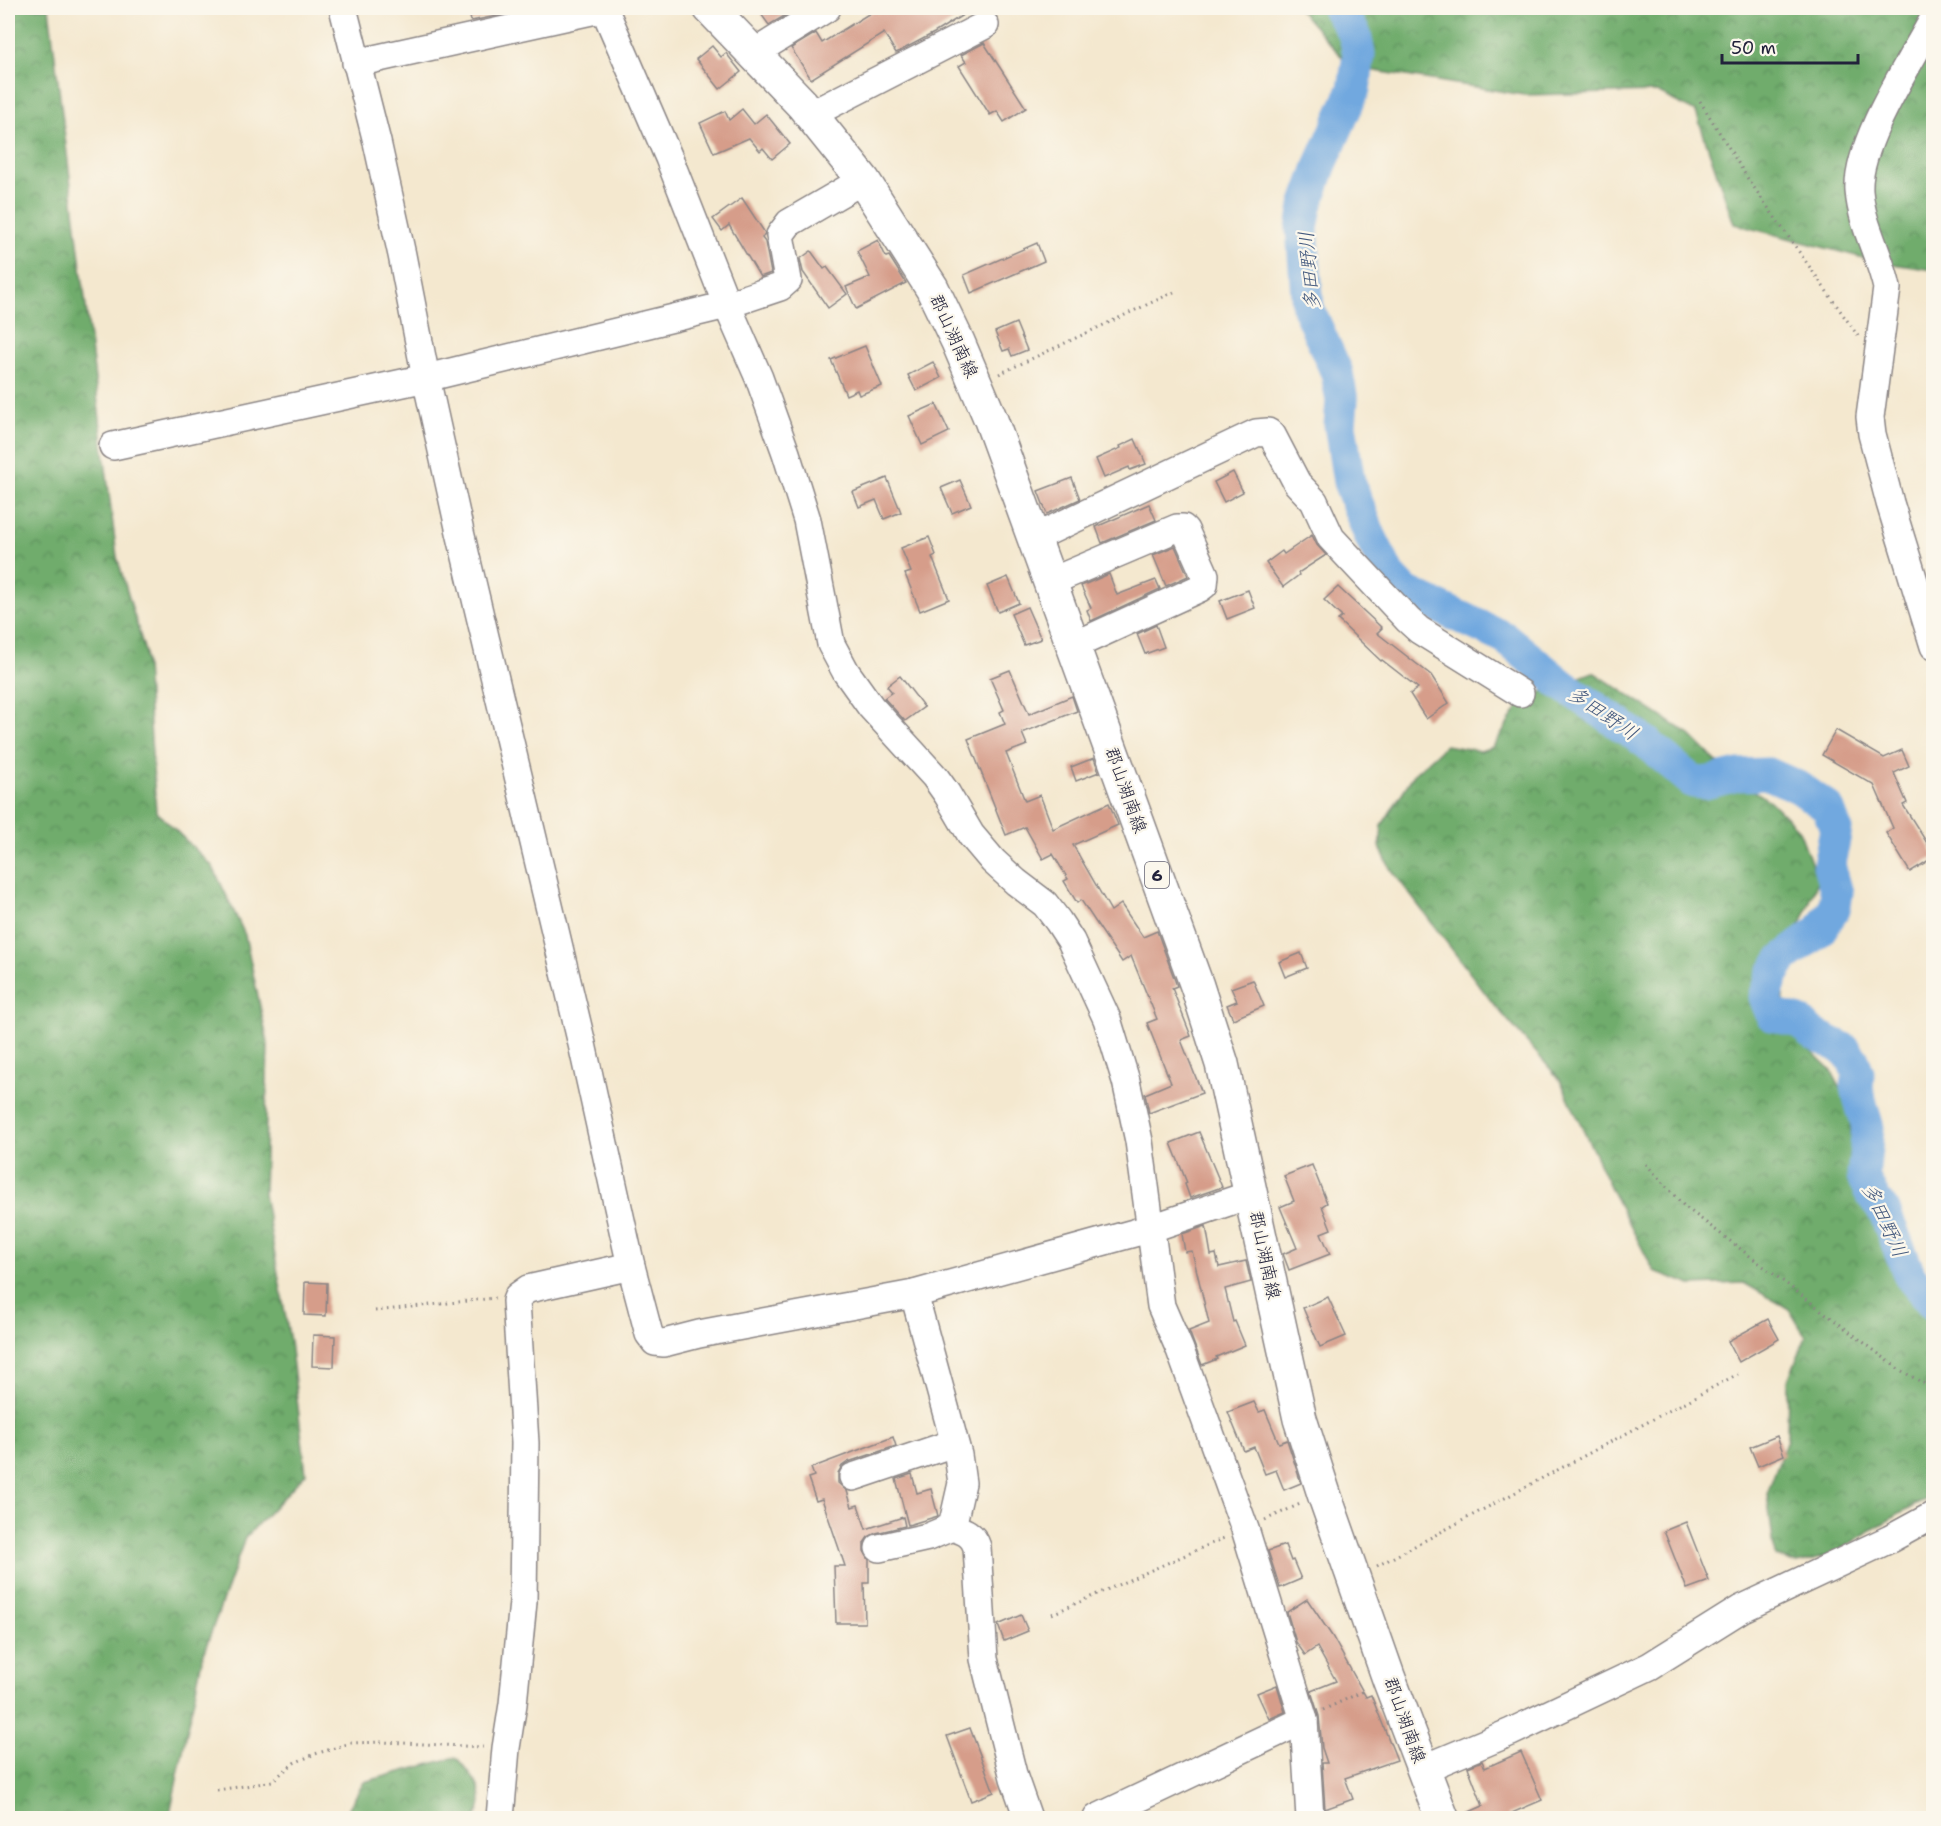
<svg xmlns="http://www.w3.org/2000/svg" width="1941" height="1826" font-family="'Shantell Sans','Klee One',sans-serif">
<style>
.forest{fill:url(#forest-crowns);stroke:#486754;stroke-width:1.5}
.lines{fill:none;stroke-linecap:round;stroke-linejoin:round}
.river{stroke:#71a8df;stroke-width:33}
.building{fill:#d69d8a}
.minor-casing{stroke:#8b8585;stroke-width:30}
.major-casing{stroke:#8b8585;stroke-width:36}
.path{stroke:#8b8585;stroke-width:3;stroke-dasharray:1.5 4.5;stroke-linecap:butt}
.minor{stroke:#fff;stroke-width:27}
.major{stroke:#fff;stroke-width:33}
.labels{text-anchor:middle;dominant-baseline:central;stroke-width:4.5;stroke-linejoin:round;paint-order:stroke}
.shield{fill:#fbf7ec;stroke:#636270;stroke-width:1.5}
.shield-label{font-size:16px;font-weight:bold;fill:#22223b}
.street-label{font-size:18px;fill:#22223b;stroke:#fbf7ec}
.water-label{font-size:20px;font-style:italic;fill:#42587d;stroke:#fbf7ec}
</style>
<defs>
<pattern id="forest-crowns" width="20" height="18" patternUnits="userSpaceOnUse" patternTransform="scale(1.5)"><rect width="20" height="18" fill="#6fac6c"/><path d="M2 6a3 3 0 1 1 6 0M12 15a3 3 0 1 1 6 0" fill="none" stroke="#5b8c5a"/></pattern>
</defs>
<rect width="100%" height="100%" fill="#fbf7ec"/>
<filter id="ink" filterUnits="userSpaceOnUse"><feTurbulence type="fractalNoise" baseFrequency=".0167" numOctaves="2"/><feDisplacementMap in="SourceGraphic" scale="12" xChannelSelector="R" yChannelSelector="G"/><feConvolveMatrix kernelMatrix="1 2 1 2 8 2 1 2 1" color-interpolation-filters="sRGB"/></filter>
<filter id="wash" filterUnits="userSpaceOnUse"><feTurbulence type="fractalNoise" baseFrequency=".008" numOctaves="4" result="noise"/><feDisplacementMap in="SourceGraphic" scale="24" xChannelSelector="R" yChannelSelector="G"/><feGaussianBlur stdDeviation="1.35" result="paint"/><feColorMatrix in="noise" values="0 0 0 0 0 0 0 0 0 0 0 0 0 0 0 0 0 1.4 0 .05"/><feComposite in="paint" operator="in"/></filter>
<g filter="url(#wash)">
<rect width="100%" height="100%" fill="#f4e8cf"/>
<g class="forest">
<polygon points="8,8 49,8 117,557 145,652 156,811 213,867 245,935 268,1044 264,1194 290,1341 306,1473 245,1538 203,1655 169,1818 8,1818"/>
<polygon points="1298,8 1933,8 1933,270 1879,262 1734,224 1696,112 1657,92 1524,95 1351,67"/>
<polygon points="1593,672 1690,735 1730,775 1770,801 1799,830 1818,881 1802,921 1778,967 1789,1030 1831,1070 1849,1104 1852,1143 1885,1250 1933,1303 1933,1495 1875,1528 1833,1555 1797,1564 1775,1556 1767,1494 1787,1439 1788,1380 1806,1337 1789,1309 1744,1283 1691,1285 1654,1271 1613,1193 1560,1080 1492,1002 1390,868 1380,847 1382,825 1414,774 1446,745 1480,751 1493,747 1523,699"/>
<path d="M456 1757C472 1776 491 1793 475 1818H343L364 1782Z"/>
</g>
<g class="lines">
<polyline class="river" points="1338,8 1355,35 1359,54 1354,89 1321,164 1306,206 1302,229 1308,308 1337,373 1342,401 1340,425 1349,482 1370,536 1388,573 1406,592 1505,638 1561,684 1647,743 1693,782 1705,783 1738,775 1769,774 1800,788 1828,808 1836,829 1829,865 1837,893 1834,909 1820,930 1783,959 1773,974 1765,997 1772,1015 1800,1022 1811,1033 1844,1049 1853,1060 1858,1073 1857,1090 1868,1128 1863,1177 1873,1197 1884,1211 1910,1276 1934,1305"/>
</g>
<g id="blocks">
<g class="building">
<polygon points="468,8 515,8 516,12 471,21"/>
<polygon points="771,8 798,8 769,25 761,14"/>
<polygon points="878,8 974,8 934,33 896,53 884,33 811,79 791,48 816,33 822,43"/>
<polygon points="984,43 1026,108 1004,122 997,111 990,115 959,66 966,62 961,55"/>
<polygon points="712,46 721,57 726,53 741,72 720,89 696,59"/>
<polygon points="742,109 754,124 766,114 790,144 772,159 763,148 760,151 749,138 714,153 700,123 725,111 729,120"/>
<polygon points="742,198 765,233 762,238 765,242 771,273 760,277 729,225 722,231 713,219"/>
<polygon points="878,240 886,257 889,256 906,283 856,309 846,287 870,277 857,251"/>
<polygon points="1037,243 1044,261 971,293 964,275"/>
<polygon points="811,251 824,269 827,267 847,294 828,308 803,272 800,259"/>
<polygon points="1016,323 1027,350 1012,356 1009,349 1003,351 995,332"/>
<polygon points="865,346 882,386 859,395 857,390 846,395 831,360"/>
<polygon points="933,362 941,378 916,391 908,375"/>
<polygon points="936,404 949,432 922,445 909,416"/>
<polygon points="1135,439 1146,464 1130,470 1129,467 1104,478 1096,459 1121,448 1120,446"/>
<polygon points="1233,472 1243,492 1224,502 1214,482"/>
<polygon points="887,478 901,512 884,519 876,500 859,507 853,492"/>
<polygon points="1072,478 1080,499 1047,514 1038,491"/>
<polygon points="960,480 971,505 952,513 941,488"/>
<polygon points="1149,504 1156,520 1102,543 1096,527"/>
<polygon points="1312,535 1317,545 1326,555 1298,573 1299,575 1283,587 1266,563 1282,551 1284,554"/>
<polygon points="929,537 936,555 932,557 949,599 920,611 905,574 911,572 901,548"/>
<polygon points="1175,546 1188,576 1166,586 1153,555"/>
<polygon points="1109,574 1117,595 1156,580 1160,589 1091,621 1087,610 1091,608 1081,586"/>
<polygon points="1008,577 1019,603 998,612 987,586"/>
<polygon points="1338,587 1382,628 1377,633 1431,675 1449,703 1426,719 1410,694 1418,688 1382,660 1381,661 1338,620 1342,617 1324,600"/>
<polygon points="1248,590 1255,608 1227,619 1220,601"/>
<polygon points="1027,607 1041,639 1024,645 1011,614"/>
<polygon points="1156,625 1164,647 1145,654 1137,634"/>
<polygon points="1010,670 1029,714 1072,696 1077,711 1022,733 1027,745 1006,753 1025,801 1040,795 1053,829 1109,803 1118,825 1073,845 1111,911 1121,904 1143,937 1157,931 1177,986 1172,988 1191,1036 1181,1040 1202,1093 1149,1113 1145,1094 1171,1083 1147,1023 1157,1019 1131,956 1122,962 1081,900 1077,903 1064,881 1068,879 1053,854 1043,859 1025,827 1006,835 968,739 1005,724 1000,712 1004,710 990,678"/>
<polygon points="900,676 924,707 905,721 884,698 892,692 887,686"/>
<polygon points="1836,730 1884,758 1902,750 1909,766 1894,773 1907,803 1903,805 1934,854 1934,857 1910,872 1886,833 1893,828 1874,785 1822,755"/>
<polygon points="1094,758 1099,772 1076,781 1071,767"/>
<polygon points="1301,953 1307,968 1285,977 1279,962"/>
<polygon points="1253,980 1264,1006 1233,1019 1227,1005 1237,1001 1231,988"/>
<polygon points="1199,1132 1222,1187 1190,1198 1185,1184 1187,1183 1171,1143"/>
<polygon points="1312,1165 1327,1203 1322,1206 1331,1229 1321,1233 1330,1254 1289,1270 1283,1254 1297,1248 1280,1207 1294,1201 1284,1176"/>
<polygon points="1206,1226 1211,1255 1216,1254 1219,1267 1246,1261 1251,1282 1225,1289 1233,1322 1235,1321 1245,1345 1216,1357 1217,1359 1202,1365 1189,1331 1209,1323 1192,1251 1185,1252 1182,1234"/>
<polygon points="305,1282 327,1283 326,1316 304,1315"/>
<polygon points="1328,1297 1346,1336 1320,1347 1303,1308"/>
<polygon points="1768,1319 1779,1339 1739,1362 1728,1341"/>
<polygon points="313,1335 335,1336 334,1367 312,1366"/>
<polygon points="1254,1402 1259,1412 1265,1410 1279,1443 1287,1440 1301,1483 1284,1490 1276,1470 1265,1474 1254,1447 1244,1451 1228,1412"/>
<polygon points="1777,1436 1784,1455 1758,1466 1750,1447"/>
<polygon points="893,1437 896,1446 848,1462 842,1466 838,1473 838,1483 847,1491 852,1507 858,1505 866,1529 903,1517 905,1526 876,1533 868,1537 864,1543 864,1551 869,1560 869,1583 864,1583 865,1623 836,1623 834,1566 845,1566 822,1499 816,1501 808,1478 814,1476 811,1468"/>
<polygon points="912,1474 917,1493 931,1489 938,1516 908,1525 896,1479"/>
<polygon points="1686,1522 1709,1581 1687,1589 1664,1531"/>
<polygon points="1285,1545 1291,1561 1293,1560 1301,1579 1280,1588 1268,1551"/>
<polygon points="1307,1599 1332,1636 1366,1697 1371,1695 1397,1760 1345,1778 1353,1799 1325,1809 1322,1763 1327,1763 1322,1748 1319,1716 1311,1691 1336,1681 1317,1647 1305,1655 1296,1642 1287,1612"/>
<polygon points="1021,1615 1028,1631 1004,1641 998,1625"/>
<polygon points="1277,1685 1285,1712 1269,1719 1257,1693"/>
<polygon points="970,1728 994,1792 971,1801 947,1736"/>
<polygon points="1521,1752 1542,1800 1507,1815 1509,1818 1460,1818 1460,1816 1483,1806 1468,1767 1482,1761 1485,1768"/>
</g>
</g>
</g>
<g filter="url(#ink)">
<use href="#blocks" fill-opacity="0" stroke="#8b8585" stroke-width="1.5"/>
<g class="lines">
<g class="minor-casing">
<g id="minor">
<polyline points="343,8 377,142 402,255 426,378 460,532 582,1044 631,1266 649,1334 655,1342 664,1343 699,1334 914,1294 1152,1228 1252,1194"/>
<polyline points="604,8 669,158 727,305 759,378 786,453 807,520 831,644 846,672 871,707 935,777 947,794 971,835 993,861 1016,882 1045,904 1058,921 1071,941 1107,1019 1126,1081 1139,1141 1161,1306 1180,1350 1245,1529 1304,1720 1310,1818"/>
<path d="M1934 18C1911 61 1856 144 1859 191 1862 227 1880 254 1887 288L1870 417 1872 434 1890 503 1934 646"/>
<polyline points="754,53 827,8"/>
<polyline points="356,63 605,8"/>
<polyline points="810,115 985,25"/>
<polyline points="113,446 426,378 723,306 780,287 788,280 780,235 789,223 863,180"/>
<polyline points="1034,538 1256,433 1268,432 1272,435 1297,483 1314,501 1331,538 1408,620 1419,630 1520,693"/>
<polyline points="1050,582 1177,528 1183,528 1185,530 1205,575 1204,585 1200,588 1073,646"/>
<polyline points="853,1477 954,1443"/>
<path d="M952 1527C964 1531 973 1534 977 1547L984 1659 1014 1778 1028 1818"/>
<polyline points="879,1548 928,1537 952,1527 962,1483 958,1455 914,1294"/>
<polyline points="1423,1769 1511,1732 1650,1666 1741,1609 1890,1539 1934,1515"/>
<polyline points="500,1818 506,1748 513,1704 523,1602 525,1443 516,1301 518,1296 528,1289 631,1266"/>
<polyline points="1097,1818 1304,1720"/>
</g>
</g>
<g class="major-casing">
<polyline id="major" points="710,8 802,104 863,180 932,288 958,342 991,420 1197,986 1222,1064 1300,1419 1324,1494 1389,1679 1442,1818"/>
</g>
<g class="path">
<polyline points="1700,101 1748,179 1858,336"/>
<polyline points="999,374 1174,292"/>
<polyline points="1646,1164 1684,1206 1900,1370 1934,1389"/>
<polyline points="375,1311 495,1298"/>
<polyline points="1265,1520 1300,1504"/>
<polyline points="1377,1566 1738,1374"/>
<polyline points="1052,1614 1224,1538"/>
<polyline points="1323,1710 1366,1690"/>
<polyline points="217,1790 258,1784 272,1781 294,1763 315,1754 351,1743 383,1742 483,1747"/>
</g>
<use href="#minor" class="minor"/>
<use href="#major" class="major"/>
</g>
</g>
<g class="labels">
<rect class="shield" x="1145" y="862" width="24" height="26" rx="4.5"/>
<g class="shield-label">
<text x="1157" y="875">6</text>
</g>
<g class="street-label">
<text transform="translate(954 336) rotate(65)">郡山湖南線</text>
<text transform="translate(1126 790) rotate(70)">郡山湖南線</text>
<text transform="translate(1265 1255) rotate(78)">郡山湖南線</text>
<text transform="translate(1405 1720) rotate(70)">郡山湖南線</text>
</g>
<g class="water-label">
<text transform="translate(1309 271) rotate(-95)">多田野川</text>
<text transform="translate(1603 713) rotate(34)">多田野川</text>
<text transform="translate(1885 1220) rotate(65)">多田野川</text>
</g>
</g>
<rect width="1941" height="1826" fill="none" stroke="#fbf7ec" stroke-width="30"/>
<path d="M1722 54v9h136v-9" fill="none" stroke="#22223b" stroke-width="3"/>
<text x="1731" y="54" font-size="18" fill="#22223b" stroke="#fbf7ec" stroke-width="4.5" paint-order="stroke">50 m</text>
</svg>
